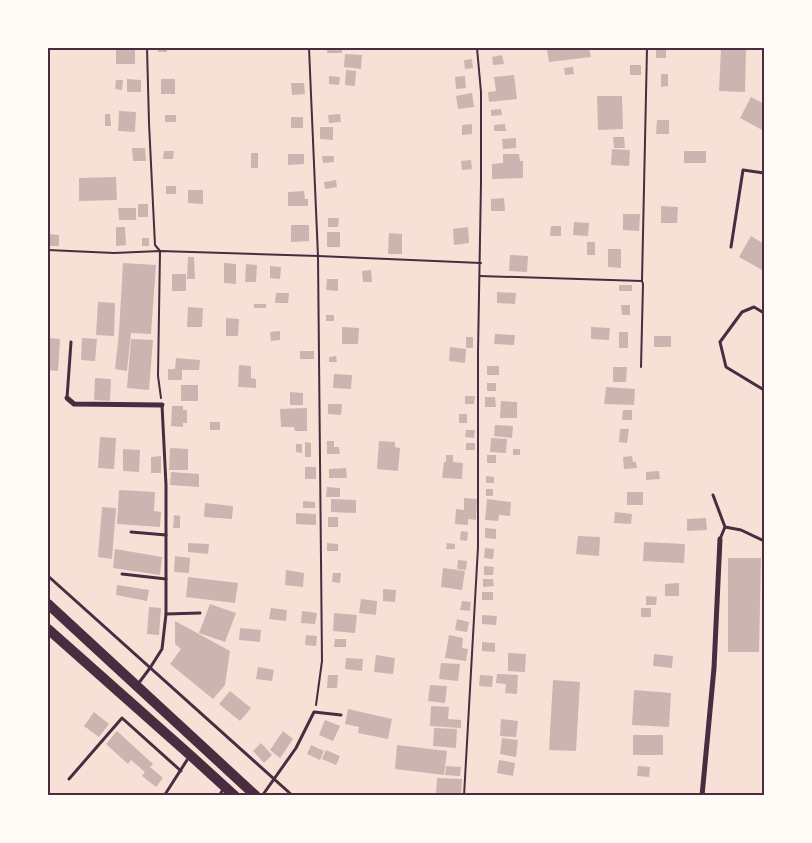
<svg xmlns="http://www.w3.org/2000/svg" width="812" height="843" font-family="Lato,sans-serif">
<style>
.building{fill:#ccb4b1}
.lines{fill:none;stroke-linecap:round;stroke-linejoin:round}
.path{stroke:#4a2c40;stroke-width:2}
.service{stroke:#4a2c40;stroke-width:3}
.minor{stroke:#4a2c40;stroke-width:5}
.primary{stroke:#4a2c40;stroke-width:10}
.neatline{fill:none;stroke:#4a2c40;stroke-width:2}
</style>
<rect width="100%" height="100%" fill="#f7e1d7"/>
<g class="building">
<rect x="116" y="48" width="19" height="16"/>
<rect x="158" y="48" width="9" height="4"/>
<rect x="327" y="48" width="15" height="5"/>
<polygon points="568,48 589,48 591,57 549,62 547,50"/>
<rect x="656" y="48" width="10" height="10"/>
<polygon points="721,48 746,48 745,92 719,91"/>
<polygon points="345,54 362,55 361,69 344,67"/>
<polygon points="502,55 504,64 493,65 492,57"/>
<polygon points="472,59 473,68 465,69 464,60"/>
<rect x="630" y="65" width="11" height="10"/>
<polygon points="573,67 574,74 565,75 564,68"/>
<polygon points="346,70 356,71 355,86 345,85"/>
<polygon points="661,74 668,74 668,86 661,87"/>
<polygon points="514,75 517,99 489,102 488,92 496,91 494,77"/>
<polygon points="329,76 340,77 339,85 329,84"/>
<polygon points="465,76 466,88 456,89 455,77"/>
<polygon points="127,79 141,80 141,92 127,92"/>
<rect x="161" y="79" width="14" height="15"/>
<polygon points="116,80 123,80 122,90 115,89"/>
<polygon points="291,83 304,83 305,94 292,95"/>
<polygon points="472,93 474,107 458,109 456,96"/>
<polygon points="597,96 622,96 623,129 598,130"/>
<polygon points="751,97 764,104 764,131 740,118"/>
<polygon points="501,109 502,115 491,116 491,110"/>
<polygon points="119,111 136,112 135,132 118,131"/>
<polygon points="105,114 110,114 111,126 105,126"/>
<polygon points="340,114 341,122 329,123 328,115"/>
<rect x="165" y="115" width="11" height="7"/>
<rect x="291" y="117" width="12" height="11"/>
<polygon points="657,120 669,120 669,134 656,134"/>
<polygon points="472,124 472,134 462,135 462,125"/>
<polygon points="505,124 506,131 494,131 494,125"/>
<polygon points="320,127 333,127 333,140 320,139"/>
<polygon points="613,137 624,137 625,148 614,148"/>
<polygon points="516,138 516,148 503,149 502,139"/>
<polygon points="132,148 145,148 146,161 133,161"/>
<polygon points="612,149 630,150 629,166 611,165"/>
<polygon points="164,151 174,151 173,159 163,159"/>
<rect x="684" y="151" width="22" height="12"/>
<rect x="251" y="153" width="7" height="15"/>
<polygon points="288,154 304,154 304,164 288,165"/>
<polygon points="503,154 519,154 520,161 523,161 523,178 492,179 492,164 503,163"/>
<polygon points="322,156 334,156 334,162 323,163"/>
<polygon points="471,160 472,169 462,170 461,161"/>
<polygon points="116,177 117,200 79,201 79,178"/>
<polygon points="336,180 337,187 325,189 324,182"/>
<rect x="166" y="186" width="10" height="8"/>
<polygon points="188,190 203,190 203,204 188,203"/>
<polygon points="304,191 305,199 308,199 308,206 288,206 288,192"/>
<polygon points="504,198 505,211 491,211 491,199"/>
<rect x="138" y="204" width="10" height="13"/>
<polygon points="661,206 678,207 677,223 661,223"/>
<polygon points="118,208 136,208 136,220 119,220"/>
<polygon points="623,214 640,214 639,231 623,230"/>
<polygon points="328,218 339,218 338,227 328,227"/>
<polygon points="574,222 589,223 588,236 573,235"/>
<polygon points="291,225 309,225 309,241 291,242"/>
<polygon points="551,226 561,226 561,236 550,236"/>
<polygon points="116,227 125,227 126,245 116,246"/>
<polygon points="468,227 469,243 454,245 453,229"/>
<rect x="327" y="232" width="13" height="15"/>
<polygon points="389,233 402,234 402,254 388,254"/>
<polygon points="48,234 59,235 59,246 48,246"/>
<polygon points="751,236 764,244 764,271 739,257"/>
<rect x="142" y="238" width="7" height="8"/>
<rect x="587" y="242" width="8" height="13"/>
<polygon points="608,249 621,249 621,268 608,267"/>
<polygon points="510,255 528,256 527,272 509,271"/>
<polygon points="188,257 194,257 195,279 187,279"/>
<polygon points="123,263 156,265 151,334 131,333 127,371 115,369 119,332"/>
<polygon points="224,263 236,264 236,284 224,283"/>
<polygon points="246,264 257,265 256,282 245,282"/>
<polygon points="270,266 281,267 280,279 270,278"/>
<polygon points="371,270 372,282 363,282 362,271"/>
<rect x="172" y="274" width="14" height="17"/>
<polygon points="327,279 338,279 338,291 326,290"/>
<rect x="619" y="285" width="13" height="6"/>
<polygon points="497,292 516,293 515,304 497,303"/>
<polygon points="276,293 289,293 288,303 275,303"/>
<polygon points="98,302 115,303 114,336 96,335"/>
<rect x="254" y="304" width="12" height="4"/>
<polygon points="621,305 630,305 630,315 622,315"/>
<polygon points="188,307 203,308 202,327 187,327"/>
<rect x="326" y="315" width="8" height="6"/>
<polygon points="226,318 239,319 238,336 226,336"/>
<polygon points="342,327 359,328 358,344 342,344"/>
<polygon points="591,327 610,328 609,340 591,339"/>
<polygon points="280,331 280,340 271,341 270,332"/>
<rect x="619" y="332" width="9" height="16"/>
<polygon points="495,334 515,335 514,345 494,344"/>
<rect x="654" y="336" width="17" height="11"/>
<rect x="466" y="337" width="7" height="11"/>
<polygon points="48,338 60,339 58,371 48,370"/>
<polygon points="82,338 97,339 95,361 81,360"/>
<polygon points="131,339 153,340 149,390 127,388"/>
<polygon points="450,347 466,349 465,363 449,361"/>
<rect x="300" y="351" width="14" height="8"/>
<polygon points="336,356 337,362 329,362 329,357"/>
<polygon points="176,358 200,360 199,370 182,370 182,380 168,380 168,369 175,369"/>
<polygon points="239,365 251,366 251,378 256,379 256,388 238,387"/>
<rect x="487" y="366" width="12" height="9"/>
<polygon points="613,367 627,367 626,382 613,382"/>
<polygon points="334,374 352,375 351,389 333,388"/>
<polygon points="95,378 111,379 110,401 94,400"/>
<rect x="487" y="383" width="9" height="8"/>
<rect x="181" y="385" width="17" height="16"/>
<polygon points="606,387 635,389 634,405 604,404"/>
<polygon points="290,392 303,393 303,405 290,405"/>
<polygon points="465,396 475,396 474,404 465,404"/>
<polygon points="485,397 495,397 496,407 485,407"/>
<polygon points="501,401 517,402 517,418 500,418"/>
<polygon points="328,404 342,404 341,415 328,414"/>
<polygon points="172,406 183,406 183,410 187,410 187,423 183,423 183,427 171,426"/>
<polygon points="307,408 307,431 295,431 294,427 281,427 280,409"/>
<polygon points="623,410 632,410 632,420 622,420"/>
<rect x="459" y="414" width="8" height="9"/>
<rect x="210" y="422" width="10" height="8"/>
<polygon points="495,425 513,426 512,438 494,436"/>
<polygon points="620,429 629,429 627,443 619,442"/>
<polygon points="466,430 475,430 474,438 465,437"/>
<polygon points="100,437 116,438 114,469 98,468"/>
<polygon points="491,438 507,439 506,453 490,452"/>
<polygon points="327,441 334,441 334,447 339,447 340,454 327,454"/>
<polygon points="379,441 395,442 395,447 400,448 398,471 377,469"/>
<polygon points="305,442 311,443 311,457 305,457"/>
<rect x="466" y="443" width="9" height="7"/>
<polygon points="296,444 302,444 302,453 296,452"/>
<polygon points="170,448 188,449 188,470 169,470"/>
<polygon points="123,449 140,450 139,472 123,471"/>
<rect x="513" y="449" width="7" height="6"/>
<polygon points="446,455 453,455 453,462 463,463 462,479 442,478 444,462 446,462"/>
<rect x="487" y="455" width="9" height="8"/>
<polygon points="161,456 161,473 151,473 151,457"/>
<polygon points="632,456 633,462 636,462 637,468 624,469 623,457"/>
<rect x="305" y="467" width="11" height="12"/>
<polygon points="346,468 347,478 329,478 329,469"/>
<polygon points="659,471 660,479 646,480 646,472"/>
<polygon points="171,472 199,474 199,487 170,485"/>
<polygon points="486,476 494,477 494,483 486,483"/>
<polygon points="327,487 340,488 340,497 326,497"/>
<rect x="486" y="489" width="7" height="7"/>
<polygon points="119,490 155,492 154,511 161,512 160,527 117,524"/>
<rect x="627" y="492" width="16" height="13"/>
<polygon points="464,498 477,499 476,520 468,519 468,525 455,524 456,509 464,510"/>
<polygon points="331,499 356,500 356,513 331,512"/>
<polygon points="487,499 511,502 510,516 499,515 498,521 485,520"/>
<polygon points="303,501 315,502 315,508 303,508"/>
<polygon points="205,503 233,506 232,519 204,517"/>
<polygon points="102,507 116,508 112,559 98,557"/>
<polygon points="615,512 632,514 631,524 614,523"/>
<polygon points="296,513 316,514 316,525 296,524"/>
<polygon points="174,515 180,516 180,528 173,528"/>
<rect x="328" y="517" width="10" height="10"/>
<polygon points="706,518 707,530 687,531 687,519"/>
<polygon points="485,528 496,529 496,539 485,538"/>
<polygon points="461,531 468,532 467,541 460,540"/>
<polygon points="578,536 600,537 599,556 576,554"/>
<polygon points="644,542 685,544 684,563 643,561"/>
<polygon points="188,543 209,544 208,554 188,552"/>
<polygon points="327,543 338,544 338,551 327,551"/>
<polygon points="447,543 455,544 455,549 446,549"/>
<polygon points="485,548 494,549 493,559 484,558"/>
<polygon points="115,549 162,557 160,575 113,568"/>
<polygon points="175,556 190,558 189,573 174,572"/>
<polygon points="728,558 761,558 759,652 728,652"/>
<polygon points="458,560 467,561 466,570 457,569"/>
<polygon points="484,566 494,567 493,575 484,575"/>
<polygon points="443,568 465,571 462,590 441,587"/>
<polygon points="286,570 304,573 303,587 285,585"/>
<polygon points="333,573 341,573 340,583 332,582"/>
<polygon points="188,577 238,583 235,603 186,597"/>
<polygon points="483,579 493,579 494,586 483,587"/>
<polygon points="679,583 679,596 665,596 665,584"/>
<polygon points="117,585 149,590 147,601 116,595"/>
<polygon points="383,589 396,590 395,602 383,601"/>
<rect x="482" y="592" width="11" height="8"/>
<polygon points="646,596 657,597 656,605 646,605"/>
<polygon points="361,599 377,601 376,615 359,613"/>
<polygon points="462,601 471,602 470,611 460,610"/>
<polygon points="210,604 236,613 225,642 199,633"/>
<polygon points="149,607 161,608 159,635 147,634"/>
<polygon points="271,608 287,610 286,621 269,619"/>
<rect x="641" y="608" width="10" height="9"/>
<polygon points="302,611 317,613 315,624 301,623"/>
<polygon points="334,613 357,615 355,633 333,631"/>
<polygon points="482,615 497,616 496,625 482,624"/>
<polygon points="457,619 469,622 467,632 455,630"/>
<polygon points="175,621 230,651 225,685 213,699 170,664 181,649 175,644"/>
<polygon points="240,628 261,630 260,642 239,640"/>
<polygon points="306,635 317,636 316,646 305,645"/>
<polygon points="449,635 463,638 462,648 468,649 466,661 445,658"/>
<polygon points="335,639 346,639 346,647 334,647"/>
<polygon points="482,642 495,643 495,652 482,651"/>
<polygon points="508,653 526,654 525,672 508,671"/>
<polygon points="654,654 673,656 672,668 653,666"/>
<polygon points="376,655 395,658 393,674 374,672"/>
<polygon points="346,658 363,659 362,671 345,669"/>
<polygon points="441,663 460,664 458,681 439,679"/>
<polygon points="258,667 274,670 272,681 256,679"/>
<polygon points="497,674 518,675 517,694 505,693 506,684 496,683"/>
<polygon points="328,675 338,675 337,688 327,688"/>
<polygon points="480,675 493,676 492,687 479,686"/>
<polygon points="553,680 580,682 576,751 549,750"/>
<polygon points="430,685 447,686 445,703 428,701"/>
<polygon points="634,690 671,693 669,727 632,725"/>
<polygon points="230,691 251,708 240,721 219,704"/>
<polygon points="431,706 449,707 448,719 461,720 461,728 430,726"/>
<polygon points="348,709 392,719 388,739 358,733 359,727 345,724"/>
<polygon points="94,712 109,724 99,737 84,726"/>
<polygon points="501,719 518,721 516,737 500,736"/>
<polygon points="325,720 340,726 333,741 319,735"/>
<polygon points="434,728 457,729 456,748 433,746"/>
<polygon points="117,731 153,764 150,767 163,778 156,787 142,776 145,772 131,760 128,764 106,744"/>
<polygon points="283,731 293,739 280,758 270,750"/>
<rect x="633" y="735" width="30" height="20"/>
<polygon points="502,738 518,740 516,757 500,754"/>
<polygon points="261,743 272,755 264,763 253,751"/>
<polygon points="311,745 324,751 320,760 307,754"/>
<polygon points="397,745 447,751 444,775 395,769"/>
<polygon points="326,750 340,756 336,765 322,759"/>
<polygon points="499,760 515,763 513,776 497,773"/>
<polygon points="446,766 461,767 460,776 445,775"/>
<polygon points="638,766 650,767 649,777 637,776"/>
<polygon points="437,778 462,779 461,796 449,796 449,794 436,794"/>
</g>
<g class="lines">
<g class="path">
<polyline points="147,48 149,123 155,245 160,251 158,376 161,398"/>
<polyline points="309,48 318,256 322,661 316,705"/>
<polyline points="48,250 114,253 160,251 318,256 481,263"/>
<polyline points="480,276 642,281"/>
<polyline points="641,367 643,284 642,281 647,48"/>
<polyline points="464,796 478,547 478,352 481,183 481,92 477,48"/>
</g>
<g class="service">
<polyline points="731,247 743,170 764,173"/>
<polyline points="764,313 754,307 742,312 720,342 726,367 764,390"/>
<polyline points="67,398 71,342"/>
<polyline points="713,495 725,527"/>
<polyline points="131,532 166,535"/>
<polyline points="720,539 725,527 741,530 764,541"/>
<polyline points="122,574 166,579"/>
<polyline points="48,576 293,796"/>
<polyline points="166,614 200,613"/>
<polyline points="138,684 150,668 162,649 166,614 166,485 162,405"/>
<polyline points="69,779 122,718 181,771"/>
<polyline points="164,796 189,757"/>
<polyline points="219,796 224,788"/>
<polyline points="262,796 296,748 314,712 341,715"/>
</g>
<g class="minor">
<polyline points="67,398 74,404 162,405"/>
<polyline points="702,796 714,668 720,539"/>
</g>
<g class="primary">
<polyline points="48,604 256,796"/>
<polyline points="48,629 190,755 235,796"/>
</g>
</g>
<rect width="812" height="843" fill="none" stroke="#fffaf5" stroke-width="98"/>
<rect x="49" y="49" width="714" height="745" class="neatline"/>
</svg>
